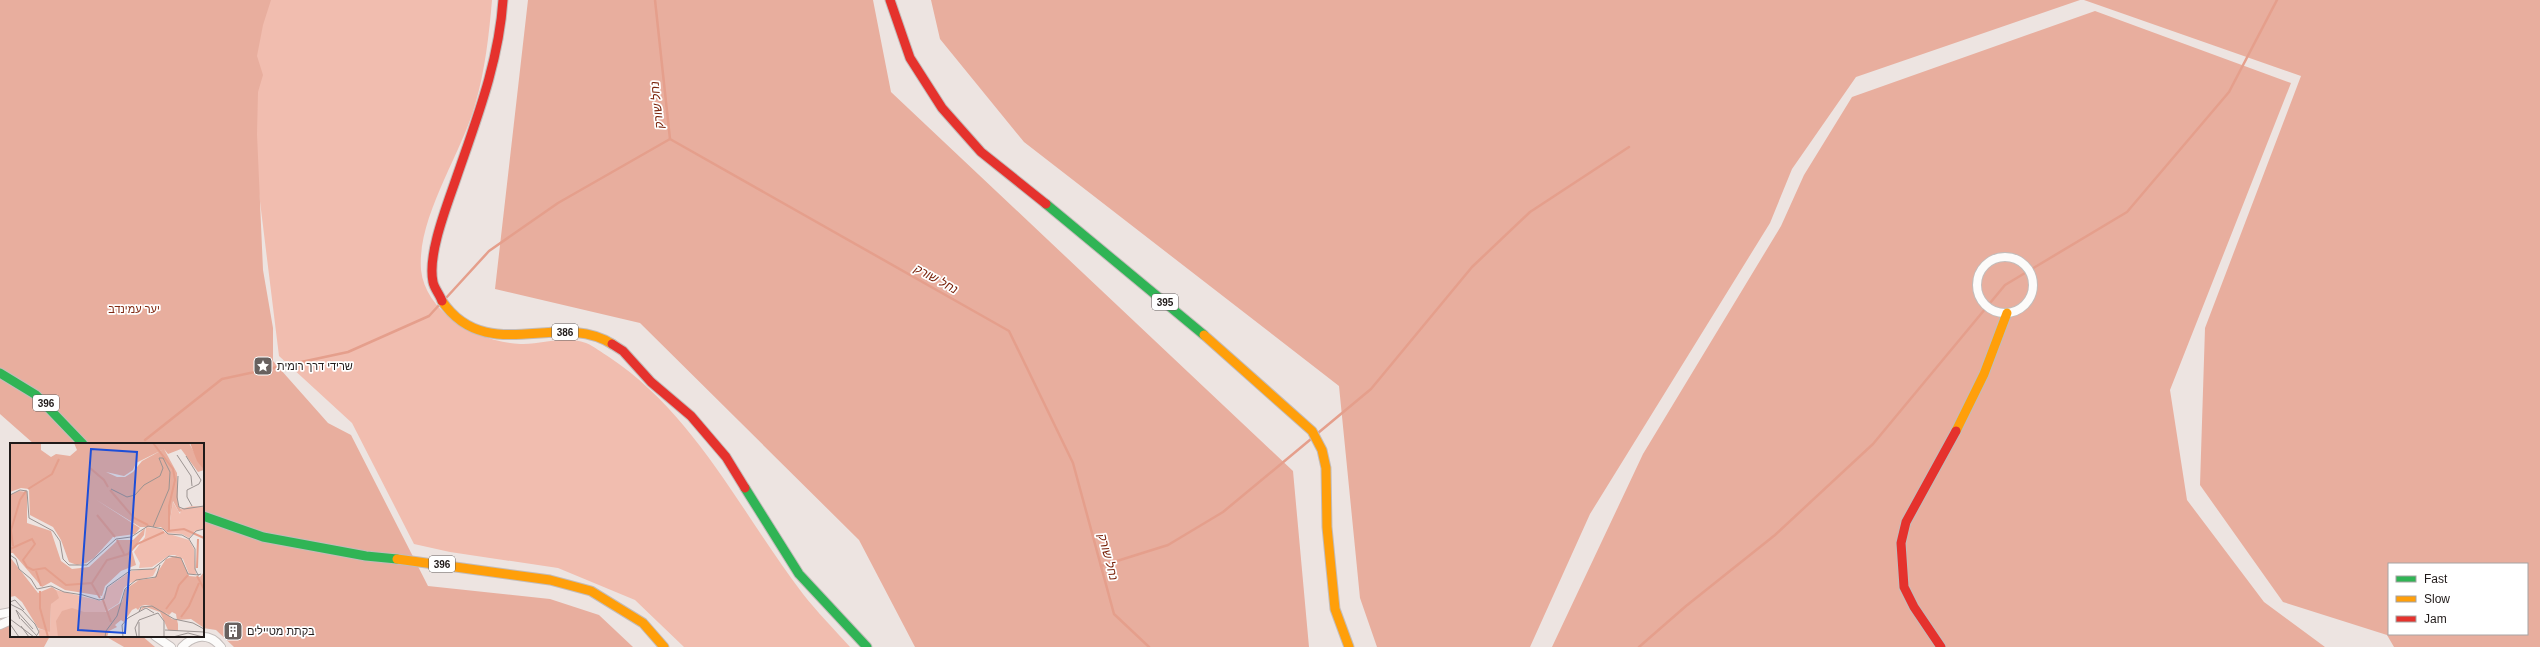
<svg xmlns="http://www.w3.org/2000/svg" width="2540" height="647" font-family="Helvetica,Heebo,sans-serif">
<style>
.green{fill:#f1bdaf}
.forest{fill:#e8ae9e;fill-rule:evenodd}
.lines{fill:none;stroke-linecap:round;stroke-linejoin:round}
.stream{stroke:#e59f8c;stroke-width:2.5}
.street-casing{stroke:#c3bcba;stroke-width:10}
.fast-casing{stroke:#c3bcba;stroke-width:11}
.slow-casing{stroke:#c3bcba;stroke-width:11}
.jam-casing{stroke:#c3bcba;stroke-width:11}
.street{stroke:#fcfbfa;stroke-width:8}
.fast{stroke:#30b455;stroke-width:9}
.slow{stroke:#ff9f0a;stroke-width:9}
.jam{stroke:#e5322d;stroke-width:9}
.labels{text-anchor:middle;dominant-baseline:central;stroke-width:3.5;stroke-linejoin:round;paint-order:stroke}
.shield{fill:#fff;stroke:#635f5e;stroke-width:1}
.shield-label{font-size:10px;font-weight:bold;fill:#201a19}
.park-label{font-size:11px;fill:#802912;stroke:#fff}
.poi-label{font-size:11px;fill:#201a19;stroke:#fff;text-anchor:start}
.water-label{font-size:12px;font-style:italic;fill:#7a230b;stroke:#fff}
.inset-river{fill:none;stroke:#e59f8c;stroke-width:2}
.inset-road{fill:none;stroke:#9b9391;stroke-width:1}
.view{fill:#1d4ed8;fill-opacity:0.15;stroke:#1d4ed8;stroke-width:2}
.inset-edge{fill:none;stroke:#201a19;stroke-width:2}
</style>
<rect width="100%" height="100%" fill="#ede4e1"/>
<path class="green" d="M264 0H492C489 35 485 71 475 105 461 155 417 217 421 270 426 314 479 342 520 344 543 345 563 335 586 343 594 346 602 353 609 357 696 415 741 513 803 594 817 612 834 629 850 647H684L635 600 558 568 450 552 414 544 352 423 279 356 256 169 253 44Z"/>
<g class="forest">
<polygon points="0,0 271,0 263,25 257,56 263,75 258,92 257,134 263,270 273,328 273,361 328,423 351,435 428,586 550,599 599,615 633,647 234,647 216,630 203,628 203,444 34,444 0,414"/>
<polygon points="528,0 873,0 891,92 1293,471 1309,647 915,647 859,540 640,323 495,289"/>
<polygon points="931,0 2080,0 1856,77 1792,169 1770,223 1590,514 1530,647 1377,647 1360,598 1339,386 1024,142 940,39"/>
<path d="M2084 0H2540V647H2394L2387 635 2283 602 2200 485 2205 328 2301 76ZM2389 564H2527V634H2389Z"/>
<polygon points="2095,11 2291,83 2170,390 2187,500 2264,602 2325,647 1552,647 1643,454 1781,226 1804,175 1852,97"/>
<polygon points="11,625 11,636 50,636 44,647 0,647 0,629"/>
<polygon points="105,636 142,636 155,647 124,647"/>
</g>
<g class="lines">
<g class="stream">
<polyline points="655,0 670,139 1009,331 1073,463 1114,614 1149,647"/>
<polyline points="446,298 489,251 558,203 670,139"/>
<polyline points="1318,433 1371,389 1472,267 1530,212 1629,147"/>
<polyline points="145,440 222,379 348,352 429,316 440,304"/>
<polyline points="1101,566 1168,545 1223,512 1311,439"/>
<polyline points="1639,647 1686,606 1775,535 1873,444 2005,285 2127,212 2229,92 2277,0"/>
</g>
<g class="street-casing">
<g id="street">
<circle cx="2005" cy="285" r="28"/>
<polyline points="0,614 11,612"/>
<polyline points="0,625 11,620"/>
<polyline points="155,636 171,647"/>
<path d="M182 647C194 635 209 632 221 647"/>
</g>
</g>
<g class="fast-casing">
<g id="fast">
<polyline points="1046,204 1204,335"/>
<polyline points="0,373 36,395 83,444"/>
<polyline points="745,488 799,574 867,647"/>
<polyline points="203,516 263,537 366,556 397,559"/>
</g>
</g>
<g class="slow-casing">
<g id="slow">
<path d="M442 301C486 366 559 310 612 344"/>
<polyline points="1204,335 1312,431 1322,450 1326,468 1327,527 1335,609 1349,647"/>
<polyline points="1956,431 1984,374 2007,313"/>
<polyline points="397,559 550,580 591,591 643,623 664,647"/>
</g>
</g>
<g class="jam-casing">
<g id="jam">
<polyline points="890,0 910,58 942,108 981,152 1046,204"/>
<path d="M442 301C440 295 434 288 433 282 427 254 448 203 457 176 477 118 499 61 503 0"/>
<polyline points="612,344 623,351 651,382 691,416 726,457 745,488"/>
<polyline points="1941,647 1914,607 1904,587 1901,543 1906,522 1956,431"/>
</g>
</g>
<use href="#street" class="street"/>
<use href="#fast" class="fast"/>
<use href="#slow" class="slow"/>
<use href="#jam" class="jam"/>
</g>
<defs>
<g id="sight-square" transform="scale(1)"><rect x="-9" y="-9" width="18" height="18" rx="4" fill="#68615f" stroke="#fff"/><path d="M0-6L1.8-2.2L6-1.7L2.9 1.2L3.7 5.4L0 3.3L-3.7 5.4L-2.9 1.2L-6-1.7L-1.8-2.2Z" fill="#fff"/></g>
<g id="building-square" transform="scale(1)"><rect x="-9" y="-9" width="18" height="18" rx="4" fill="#68615f" stroke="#fff"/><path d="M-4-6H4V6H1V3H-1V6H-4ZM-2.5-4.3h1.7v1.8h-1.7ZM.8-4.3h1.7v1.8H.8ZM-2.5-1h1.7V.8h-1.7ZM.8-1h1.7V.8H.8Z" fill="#fff"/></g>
</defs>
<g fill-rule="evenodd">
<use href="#sight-square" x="263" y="366"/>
<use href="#building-square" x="233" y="631"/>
</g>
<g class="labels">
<g class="shield">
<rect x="1152" y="294" width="26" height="16" rx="3"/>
<rect x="552" y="324" width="26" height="16" rx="3"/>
<rect x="33" y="395" width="26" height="16" rx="3"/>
<rect x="429" y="556" width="26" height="16" rx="3"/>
</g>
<g class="shield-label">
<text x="1165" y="302">395</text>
<text x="565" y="332">386</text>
<text x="46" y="403">396</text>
<text x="442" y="564">396</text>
</g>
<g class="park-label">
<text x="134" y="309">יער עמינדב</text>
</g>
<g class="poi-label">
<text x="277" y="366">שרידי דרך רומית</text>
<text x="247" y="631">בקתת מטיילים</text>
</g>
<g class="water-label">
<text transform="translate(657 105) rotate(-96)">נחל שורק</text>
<text transform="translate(936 279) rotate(29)">נחל שורק</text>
<text transform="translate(1108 557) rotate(75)">נחל שורק</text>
</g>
</g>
<g transform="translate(10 443)">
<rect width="194" height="194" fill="#ede4e1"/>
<path d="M163 59 170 71 171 66 182 63 194 64V86L185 88 179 95 172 91 158 90ZM136 84 151 86 156 90 179 97 184 106 186 131H179L173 116 165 112H160L142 124 129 125 130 120 124 109 135 94ZM147 125 143 133 120 140 114 145 109 160 95 169 82 170 49 194H29V186L40 188 41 161 46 147 91 158 97 145 121 128Z" fill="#f1bdaf"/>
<path d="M0 0H31V7L41 14 46 11 60 13 67 7 64 0H179L194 27 188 29 171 6 158 11 154 6 167 30 168 62 172 68 169 69 163 58 158 90 151 84H130L85 56 130 85 125 91 103 94 84 115 76 120 67 122 59 119 51 97 43 84 20 72 19 46 11 45 0 49ZM154 6 132 18 123 29 115 34H107L96 29 114 33 123 27 126 20ZM9 48 17 49V80L41 88 51 118 62 126 79 124 108 97H123L135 85 134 92 122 108 126 122 111 128 95 143 92 153 55 147 41 139 32 144 3 110H0V52ZM166 113 171 115 179 133 190 134 194 129V185L181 176 167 177 166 171 162 169 159 172 155 169 162 176 167 177 168 181V188L158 187 150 169 136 164 129 168 134 163H143L135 162 131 163 128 167 126 165 122 167 114 179 111 177 105 182 107 184 99 188 97 194H48L46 178 52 168 62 165 74 169H96L112 159 115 147 120 143 129 137 144 135 156 116ZM0 114 28 150 42 144 46 147 49 155 41 161 40 189 28 185 12 159 5 153 0 154Z" fill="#e8ae9e" fill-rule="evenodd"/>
<path d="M180 0H194V27L187 18Z" fill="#e59f8c"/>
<path class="inset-river" d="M143 0 163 26 165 37 159 63V87M80 25 94 37 98 44M18 46 42 31 49 16M100 47 124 75 138 82M87 72 105 94M157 88 174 86 194 95M107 97 114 111M3 103 1 87 10 57 16 48M0 106 22 96 25 101 13 117 17 124 23 127 35 125 56 142 82 140 97 117 118 111 127 101 154 89M187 125 188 96M26 128 31 143M187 133 194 146M82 141 90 155M30 148V165L38 194M93 157 101 179M156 166 165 154 169 142 178 132M171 174 179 163 189 140"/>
<path class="inset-road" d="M167 12 181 33 182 43M176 13 191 37 189 41 177 47V54L182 63M168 33 167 54 169 64 174 66 194 63M101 46 117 54 125 52 134 42 150 33 153 25 149 15H153L160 29 159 46 143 84M0 52 10 47 17 48 19 75 43 88 50 98 53 116 59 122H77L106 96 121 94 138 83 153 86 158 91 172 92 179 96 185 106V126L188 132 191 131M179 96 186 88 194 86M0 112 6 116 9 126 21 136 27 146 41 143 54 149 73 152 89 157 94 156 97 144 121 127 143 126 159 113 171 115 178 131 189 132M0 159 5 157 14 167M0 161 12 167 25 181 29 189 27 192M129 169 131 164 142 163 164 176 183 180 194 186M0 176 24 194M10 176 6 167 23 186M11 176 28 194M129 179V194M0 181 9 194M11 183 19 194M155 187 194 189M95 194 96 188 107 173 115 146 126 137 146 134 150 122M113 194 112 182 118 175 136 165 144 170M127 194 125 185 129 177 148 170 154 178V194M163 194 178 190 193 194M167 194H186"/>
<path class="view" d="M81 6 127 9 115 190 68 187Z"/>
<rect width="194" height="194" class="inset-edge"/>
</g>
<rect x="2388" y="563" width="140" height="72" fill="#ffffff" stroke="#a6a3a3"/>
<rect x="2396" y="576" width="20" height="6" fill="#30b455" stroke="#a6a3a3"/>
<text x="2424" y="583" font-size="12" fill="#201a19">Fast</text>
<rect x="2396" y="596" width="20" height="6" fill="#ff9f0a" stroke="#a6a3a3"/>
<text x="2424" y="603" font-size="12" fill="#201a19">Slow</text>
<rect x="2396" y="616" width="20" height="6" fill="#e5322d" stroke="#a6a3a3"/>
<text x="2424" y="623" font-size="12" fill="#201a19">Jam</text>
</svg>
